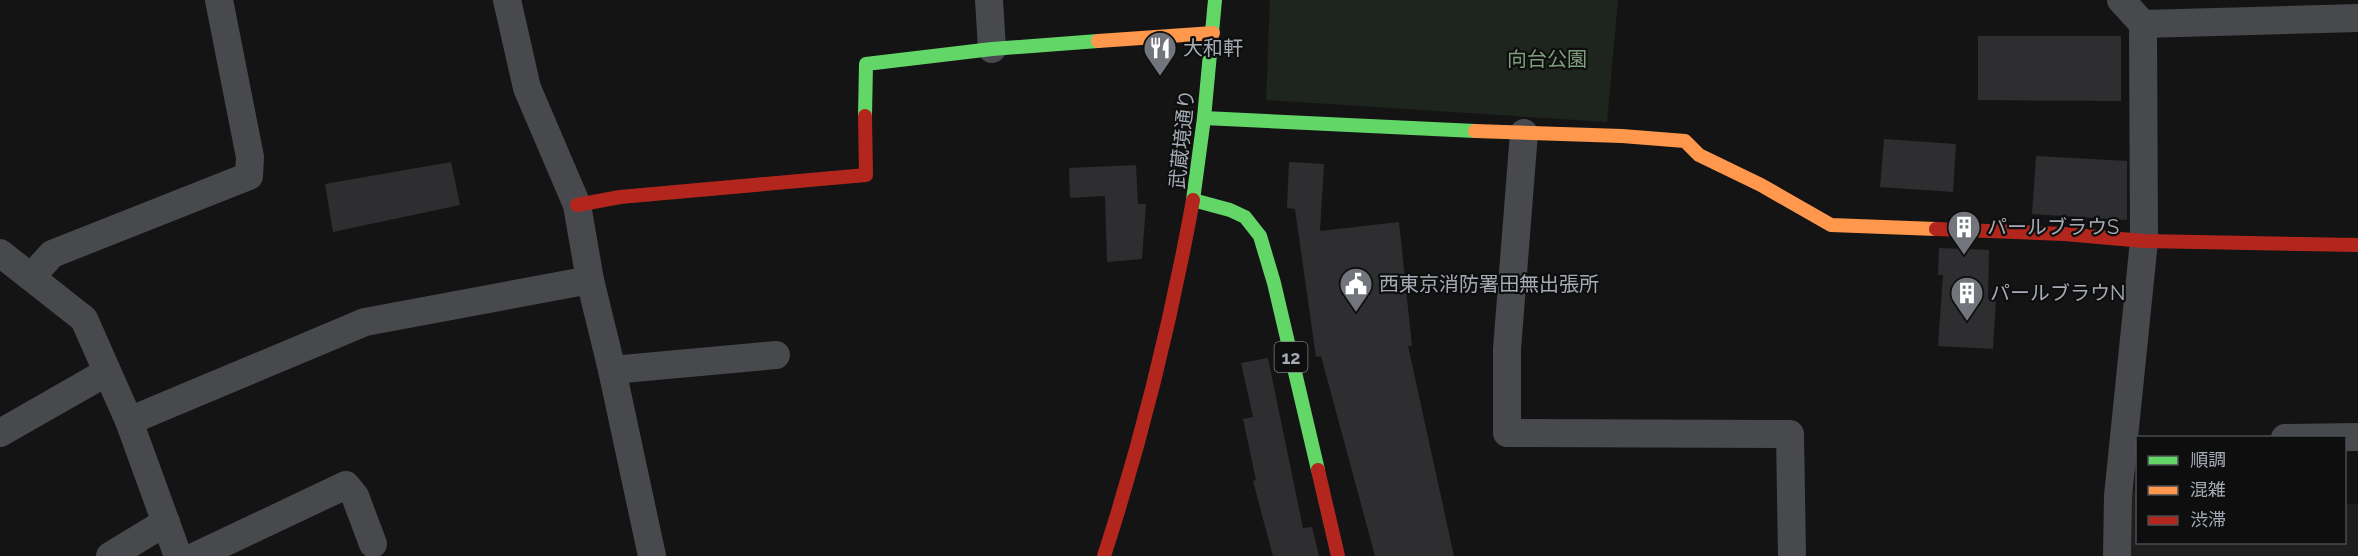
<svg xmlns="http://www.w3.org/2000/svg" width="2358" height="556" font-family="Raleway,'Noto Sans JP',sans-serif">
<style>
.built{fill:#1e1e1f}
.green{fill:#1e241e}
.building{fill:#2e2e30}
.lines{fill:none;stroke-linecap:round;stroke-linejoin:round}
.street{stroke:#48494c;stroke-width:28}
.fast{stroke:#63d668;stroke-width:14}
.slow{stroke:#ff974d;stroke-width:14}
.jam{stroke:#b3261e;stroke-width:14}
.labels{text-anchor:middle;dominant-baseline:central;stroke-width:4.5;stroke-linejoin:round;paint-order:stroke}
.shield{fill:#0e0e0f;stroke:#787c82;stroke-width:1.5}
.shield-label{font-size:18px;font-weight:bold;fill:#a5abb4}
.poi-label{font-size:20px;fill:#a5abb4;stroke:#0e0e0f;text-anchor:start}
.park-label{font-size:20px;fill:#7e9f7c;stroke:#0e0e0f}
.street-label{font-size:20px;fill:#a5abb4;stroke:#0e0e0f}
</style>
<rect width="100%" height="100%" fill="#141414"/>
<polygon class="built" points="2130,491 2137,492 2138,542 2344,542 2345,504 2358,504 2358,556 2129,556"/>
<polygon class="green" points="1270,0 1618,0 1607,122 1266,100"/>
<g class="building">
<polygon points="1978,36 2121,36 2121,101 1978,100"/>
<polygon points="1884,139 1956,144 1953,192 1880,187"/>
<polygon points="2036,156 2127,161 2127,220 2032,214"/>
<polygon points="451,162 460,205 333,232 325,184"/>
<polygon points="1289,162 1324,164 1320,231 1399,222 1412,346 1408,346 1454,556 1375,556 1321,356 1316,357 1295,209 1287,208"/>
<polygon points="1136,165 1138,204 1146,204 1142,259 1107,262 1105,196 1070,198 1069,168"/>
<polygon points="1939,248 1989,250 1988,299 1996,299 1993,349 1938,346 1943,275 1938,275"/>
<polygon points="1268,358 1303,528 1312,527 1319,556 1273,556 1263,519 1253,481 1256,480 1243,419 1253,417 1241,363"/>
</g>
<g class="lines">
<g class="street">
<polyline points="507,0 527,88 577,205 590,280 612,370 652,556"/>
<polyline points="989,0 992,49"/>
<polyline points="2143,24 2358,18"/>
<polyline points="1524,133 1507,349 1507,433 1790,434 1792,556"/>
<polyline points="0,253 84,319 129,421 178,556"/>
<polyline points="31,277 52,254 249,176 250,157 219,0"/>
<polyline points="612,370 776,355"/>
<polyline points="129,421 365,322 590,280"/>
<polyline points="0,433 107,372"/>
<polyline points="2285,438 2358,437"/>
<polyline points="110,556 166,522"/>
<polyline points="196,556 346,485 355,496 373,544"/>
<polyline points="2117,556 2118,496 2144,241 2143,24 2121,0"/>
</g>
<g class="fast">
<polyline points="1215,0 1204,118 1193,200 1230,210 1245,217 1260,236 1274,283 1318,470"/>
<polyline points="865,116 866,64 992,49 1098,41"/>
<polyline points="1204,118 1475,131"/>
</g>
<g class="slow">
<polyline points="1098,41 1213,33"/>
<polyline points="1475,131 1622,136 1685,141 1699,155 1761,185 1831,225 1936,229"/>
</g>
<g class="jam">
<polyline points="577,205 620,197 866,175 865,116"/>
<polyline points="1936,229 2064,234 2144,241 2358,245"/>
<polyline points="1318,470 1338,556"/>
<path d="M1104 556C1142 439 1171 321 1193 200"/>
</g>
</g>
<defs>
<g id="restaurant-pin" transform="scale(1.725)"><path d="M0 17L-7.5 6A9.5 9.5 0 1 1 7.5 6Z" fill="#72767c" stroke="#0e0e0f"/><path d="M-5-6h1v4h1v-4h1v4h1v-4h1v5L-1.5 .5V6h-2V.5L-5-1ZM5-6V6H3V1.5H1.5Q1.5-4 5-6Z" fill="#fff"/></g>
<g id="building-pin" transform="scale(1.725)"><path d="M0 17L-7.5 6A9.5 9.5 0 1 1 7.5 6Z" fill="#72767c" stroke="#0e0e0f"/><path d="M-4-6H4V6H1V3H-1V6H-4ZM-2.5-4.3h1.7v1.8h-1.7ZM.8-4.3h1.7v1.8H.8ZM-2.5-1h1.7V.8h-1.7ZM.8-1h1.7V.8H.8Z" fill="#fff"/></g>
<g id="civic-pin" transform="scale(1.725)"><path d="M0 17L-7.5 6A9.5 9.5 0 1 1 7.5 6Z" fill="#72767c" stroke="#0e0e0f"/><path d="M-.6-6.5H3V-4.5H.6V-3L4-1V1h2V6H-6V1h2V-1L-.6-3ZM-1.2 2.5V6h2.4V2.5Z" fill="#fff"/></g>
</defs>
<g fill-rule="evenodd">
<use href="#restaurant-pin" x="1160" y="48"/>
<use href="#building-pin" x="1964" y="227"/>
<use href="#civic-pin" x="1356" y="284"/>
<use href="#building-pin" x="1967" y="293"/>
</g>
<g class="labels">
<rect class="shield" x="1274.5" y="342" width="33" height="30" rx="4.5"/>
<g class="shield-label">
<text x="1291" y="357">12</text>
</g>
<g class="poi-label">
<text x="1183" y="48">大和軒</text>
<text x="1987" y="227">パールブラウS</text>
<text x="1379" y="284">西東京消防署田無出張所</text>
<text x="1990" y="293">パールブラウN</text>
</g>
<g class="park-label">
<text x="1547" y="59">向台公園</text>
</g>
<g class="street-label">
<text transform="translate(1182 139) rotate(-84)">武蔵境通り</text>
</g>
</g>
<rect x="2136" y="436" width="210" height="108" fill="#0e0e0f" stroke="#4a4d51" stroke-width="1.5"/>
<rect x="2148" y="456" width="30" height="9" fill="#63d668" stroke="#4a4d51" stroke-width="1.5"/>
<text x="2190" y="466" font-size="18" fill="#a5abb4">順調</text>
<rect x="2148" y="486" width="30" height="9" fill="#ff974d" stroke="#4a4d51" stroke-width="1.5"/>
<text x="2190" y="496" font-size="18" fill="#a5abb4">混雑</text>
<rect x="2148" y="516" width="30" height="9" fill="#b3261e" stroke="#4a4d51" stroke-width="1.5"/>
<text x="2190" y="526" font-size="18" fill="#a5abb4">渋滞</text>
</svg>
